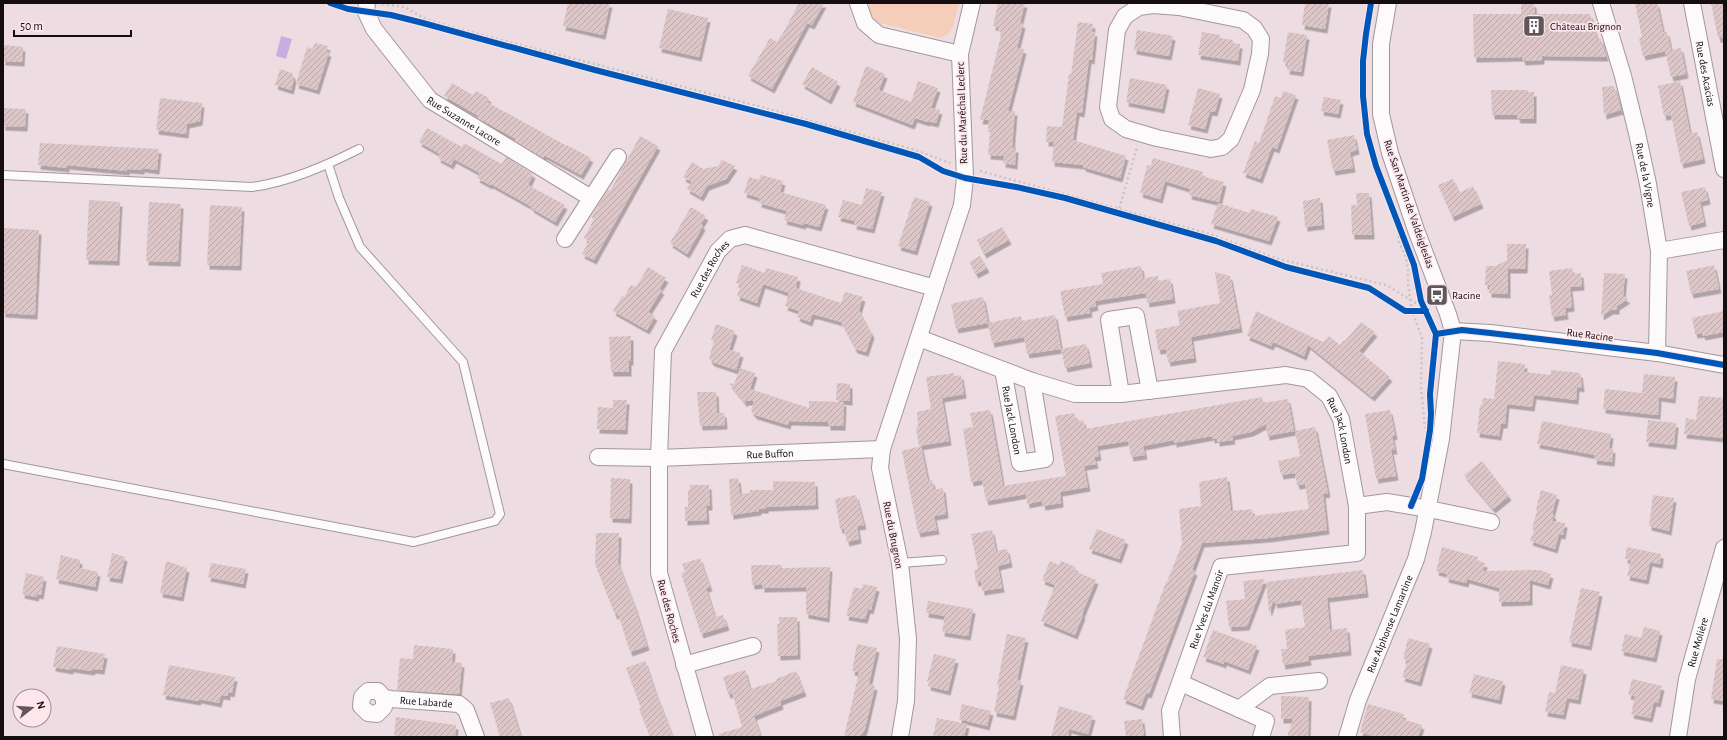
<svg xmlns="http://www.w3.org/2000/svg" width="1727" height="740" font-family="'Alegreya Sans',sans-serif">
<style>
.park{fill:#f5ceb9}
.water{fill:#c9ade1}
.building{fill:url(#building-hatch);filter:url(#shadow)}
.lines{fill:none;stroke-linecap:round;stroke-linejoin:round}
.lane-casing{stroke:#a3979a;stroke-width:10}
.street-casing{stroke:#a3979a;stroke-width:18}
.path{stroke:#c8c3c4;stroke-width:2.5;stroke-dasharray:2 3;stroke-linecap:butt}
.lane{stroke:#fcfafb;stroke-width:8}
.street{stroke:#fcfafb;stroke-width:16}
.cycleway-casing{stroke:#fde6ec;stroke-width:8}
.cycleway{stroke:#0057b8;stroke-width:6}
.labels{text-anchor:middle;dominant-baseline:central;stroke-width:3.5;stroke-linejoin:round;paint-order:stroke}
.poi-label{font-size:11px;fill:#160d10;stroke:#fde6ec;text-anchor:start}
.street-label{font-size:11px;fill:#160d10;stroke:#fde6ec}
</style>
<defs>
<pattern id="building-hatch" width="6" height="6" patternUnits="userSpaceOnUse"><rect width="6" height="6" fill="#dcc6c7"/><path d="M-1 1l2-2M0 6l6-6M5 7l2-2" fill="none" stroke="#bca9aa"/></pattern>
<filter id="shadow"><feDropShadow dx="2.5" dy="4.5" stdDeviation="0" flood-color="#0004"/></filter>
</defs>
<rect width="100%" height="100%" fill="#eddde2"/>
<path class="park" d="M869 3H959C955 17 955 34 940 38L880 23C872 18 869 13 869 3Z"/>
<polygon class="water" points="281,36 292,39 286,59 276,56"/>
<g class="building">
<polygon points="568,3 610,3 603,35 563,26"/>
<polygon points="799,3 824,3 812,25 807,23 772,89 748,76 770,38 777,42 781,35 782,35"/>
<polygon points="998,3 1025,3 1020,23 1023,24 1017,48 1024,49 1008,111 1015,111 1012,148 1016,148 1015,165 1003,163 1004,156 988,155 990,132 988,132 989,120 980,120 1002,32 998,31 999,27 993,26"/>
<polygon points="1305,3 1329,3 1325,29 1302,25"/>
<polygon points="1521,3 1534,3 1535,14 1590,14 1597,39 1601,39 1606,57 1542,56 1542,60 1523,61 1522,57 1474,58 1473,14 1521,14"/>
<polygon points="1635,3 1657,3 1663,32 1667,32 1671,50 1643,56 1639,38 1642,37"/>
<polygon points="1711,3 1724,3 1724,38 1718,38"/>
<polygon points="668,9 708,18 699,57 659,48"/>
<polygon points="1078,22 1093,24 1092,32 1095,32 1092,60 1089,59 1082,113 1077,112 1073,140 1126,156 1120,178 1083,167 1083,165 1052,162 1054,142 1046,142 1047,126 1062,127 1069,74 1071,75"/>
<polygon points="1137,30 1173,36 1169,56 1134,50"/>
<polygon points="1202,32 1220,35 1220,38 1233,40 1233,43 1240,44 1238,61 1198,55"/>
<polygon points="1288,32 1307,35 1301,72 1287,70 1288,63 1283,62"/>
<polygon points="315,43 328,46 326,52 329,52 317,90 296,84 307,47 312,49"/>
<polygon points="3,45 23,47 22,62 3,61"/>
<polygon points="1681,48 1686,74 1671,77 1665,51"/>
<polygon points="866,66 885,74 879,90 911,102 918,81 938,88 931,108 940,110 936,123 927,121 927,122 915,118 912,125 853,102"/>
<polygon points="812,67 838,82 829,100 802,84"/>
<polygon points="280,69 292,73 294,79 291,90 275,85"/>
<polygon points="1130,78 1167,85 1162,109 1126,102"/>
<polygon points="1680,81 1690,133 1697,132 1703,159 1681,164 1671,115 1664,116 1658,86"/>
<polygon points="452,83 473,95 476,91 489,98 487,102 567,146 567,145 591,158 581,175 544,155 543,158 515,141 516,139 478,118 479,116 444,96"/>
<polygon points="1614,86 1621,110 1604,115 1602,87"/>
<polygon points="1198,88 1220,94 1215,112 1210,111 1205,129 1188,125"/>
<polygon points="1491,90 1528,90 1528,92 1534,92 1534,119 1518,119 1517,115 1492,115"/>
<polygon points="1283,91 1296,95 1277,149 1272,147 1260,179 1243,173 1255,141 1259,143 1275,96 1281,98"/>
<polygon points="1324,97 1341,100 1338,114 1321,111"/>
<polygon points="160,98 202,103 200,121 187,124 186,134 156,130"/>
<polygon points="3,108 26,109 25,127 3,126"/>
<polygon points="427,128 462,147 464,143 502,164 506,157 533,174 528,185 565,205 555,222 531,208 532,207 491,184 490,185 477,178 480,173 454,159 451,165 438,158 440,154 419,142"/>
<polygon points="1354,135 1357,150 1350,152 1353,168 1333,171 1327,140"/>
<polygon points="640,136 658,146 594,260 582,254 589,241 584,238 594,219 591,217 608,190 610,191"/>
<polygon points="40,143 159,149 157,170 142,168 142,170 127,169 127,171 67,165 67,168 38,165"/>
<polygon points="1153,158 1203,172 1202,176 1224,182 1219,202 1189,195 1190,189 1165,181 1160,199 1140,193 1147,166 1151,165"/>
<polygon points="722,160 735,166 726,179 707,186 701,197 687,189 692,182 683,177 692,162 703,169 718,166"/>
<polygon points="761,175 783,181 780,192 826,205 819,227 804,223 803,225 784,220 787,211 759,203 760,198 744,193 749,177 759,180"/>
<polygon points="1453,179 1459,193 1473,186 1481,204 1452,217 1438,185"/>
<polygon points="1705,187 1708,200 1700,202 1704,222 1689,226 1681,192"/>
<polygon points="866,188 882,192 872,229 854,225 855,221 838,217 843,200 862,205"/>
<polygon points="1356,193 1369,193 1372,235 1352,235 1351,205 1357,205"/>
<polygon points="914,197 930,202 915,251 898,246"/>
<polygon points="1320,198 1322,225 1305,227 1303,201"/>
<polygon points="89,200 120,202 117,261 86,260"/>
<polygon points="149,202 181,204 178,262 146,261"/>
<polygon points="1218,203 1250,213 1251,209 1278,217 1269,241 1211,224"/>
<polygon points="210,205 242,207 239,266 207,265"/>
<polygon points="691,207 706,216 701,224 703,226 687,254 670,243"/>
<polygon points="1002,227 1009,240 984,254 977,240"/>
<polygon points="3,228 39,230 35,315 3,313"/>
<polygon points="1507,244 1526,244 1525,269 1508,269 1508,294 1489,293 1489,285 1485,285 1486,266 1496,266 1507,260"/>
<polygon points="980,256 987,268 976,274 969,262"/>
<polygon points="742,265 765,273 766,268 798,277 796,288 841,303 845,292 863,297 859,310 872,334 866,352 855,349 841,322 816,315 812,315 810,322 797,317 799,311 785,306 789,293 763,284 757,303 737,296 741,285 736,283"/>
<polygon points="1714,265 1719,289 1691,294 1686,271"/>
<polygon points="1141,266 1143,278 1158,276 1158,281 1170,279 1173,299 1147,303 1146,293 1139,294 1095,301 1096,306 1089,308 1090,313 1065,317 1060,291 1103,284 1101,273"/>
<polygon points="648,267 666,278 659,289 662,290 648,312 655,316 647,330 613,311 622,296 624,297 631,285 636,287"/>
<polygon points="1572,268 1573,274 1581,273 1582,286 1570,287 1572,307 1565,308 1566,315 1552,317 1549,295 1552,295 1549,271"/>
<polygon points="1215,272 1230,276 1240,328 1191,337 1194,358 1168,362 1166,349 1158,350 1155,330 1180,325 1177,311 1220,303"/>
<polygon points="1604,273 1625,274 1623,296 1628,299 1617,306 1617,310 1611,310 1601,316"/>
<polygon points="983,297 988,323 956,329 951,304"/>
<polygon points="1256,311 1323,342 1329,336 1340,345 1344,340 1345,341 1361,322 1375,332 1359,351 1390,377 1372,397 1308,345 1304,356 1273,342 1271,346 1247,336"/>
<polygon points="1724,311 1724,332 1703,336 1702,333 1695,334 1692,318"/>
<polygon points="1055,315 1061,349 1027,354 1024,337 992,343 988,323 1021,316 1022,321"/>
<polygon points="716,324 735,331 729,350 741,353 736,370 712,362 709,358 714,341 711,340"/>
<polygon points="631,336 631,361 629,361 629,372 611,372 609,337"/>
<polygon points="1086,344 1090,363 1065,368 1061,349"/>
<polygon points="1498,361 1525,364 1524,372 1551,375 1551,370 1580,373 1582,388 1577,387 1576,400 1534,395 1532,407 1507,404 1505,424 1501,424 1499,436 1477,433 1480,405 1482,405 1483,398 1494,399"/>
<polygon points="740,368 755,373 750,389 809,408 809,401 844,402 843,426 828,426 828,422 789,421 788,425 755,415 751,411 754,401 746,401 745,403 729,383 734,384"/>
<polygon points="954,373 954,376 961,375 964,394 942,398 949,441 919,446 916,428 918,427 917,412 931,409 926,377"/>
<polygon points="1644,374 1675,377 1673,399 1659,397 1658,415 1603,409 1605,389 1642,393"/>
<polygon points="837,383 850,384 850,401 836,400"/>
<polygon points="697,392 716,392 717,413 724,413 725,425 700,426"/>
<polygon points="1699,396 1724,398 1723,438 1684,434 1686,418 1696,420"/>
<polygon points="1262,397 1263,403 1288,399 1294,431 1267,436 1266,424 1251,432 1232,436 1233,440 1217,442 1217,438 1212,439 1212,436 1174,443 1174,440 1143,446 1145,455 1131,457 1128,441 1097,446 1099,456 1094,457 1096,464 1084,466 1088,487 1060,492 1061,503 1043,506 1042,501 1027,504 1026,494 986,501 982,480 971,482 963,429 973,427 970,413 990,410 1003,486 1066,476 1055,416 1074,413 1076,421 1083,420 1085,429"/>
<polygon points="613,400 627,400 625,430 597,429 598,407 613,408"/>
<polygon points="1390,410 1395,435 1392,436 1395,450 1391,450 1396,476 1376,479 1365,414"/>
<polygon points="1648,420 1676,423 1674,445 1646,442"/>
<polygon points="1542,421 1611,434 1609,448 1613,449 1612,462 1594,460 1595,455 1537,444"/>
<polygon points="1315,427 1328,493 1323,494 1327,530 1268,538 1202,543 1192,570 1195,571 1149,694 1146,693 1141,706 1123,699 1166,582 1167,582 1182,544 1179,509 1201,506 1199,482 1227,477 1231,511 1252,509 1253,516 1309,509 1305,484 1297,485 1295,473 1281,475 1278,461 1300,456 1295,431"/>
<polygon points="921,446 928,481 932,480 934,490 943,488 946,514 934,516 937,530 918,533 902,451"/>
<polygon points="1482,461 1509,496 1493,509 1464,475"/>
<polygon points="611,478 630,479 629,519 610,518"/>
<polygon points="738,478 740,494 750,493 750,490 773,490 773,481 815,482 816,505 766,507 766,509 759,509 759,511 731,515 729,479"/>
<polygon points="690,485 709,485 710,506 706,506 707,520 685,521 685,507 688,507 688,491 690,489"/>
<polygon points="1541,490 1557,495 1552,514 1554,515 1552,521 1565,523 1563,535 1559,534 1555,549 1530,541 1534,530 1532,529 1537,510 1536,509"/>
<polygon points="856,495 864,525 857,526 859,539 847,542 844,529 840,529 835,499"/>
<polygon points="1653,495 1674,498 1669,531 1649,526"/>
<polygon points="1097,529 1126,540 1119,559 1089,549"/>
<polygon points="992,530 996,551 1007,549 1010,563 998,566 1002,588 982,591 981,581 976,582 974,570 978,569 971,534"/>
<polygon points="596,533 619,533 618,563 635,607 647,646 630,652 618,614 615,615 595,564"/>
<polygon points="1442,547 1478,557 1477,561 1485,563 1483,571 1539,570 1551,574 1548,585 1530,580 1530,601 1499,602 1499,588 1467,579 1466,583 1446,578 1447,574 1436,571"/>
<polygon points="1627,547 1661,554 1660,564 1650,562 1646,580 1627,576 1631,560 1625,559"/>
<polygon points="112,553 125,557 120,579 107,577"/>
<polygon points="61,555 80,560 79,568 98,572 95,587 56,579"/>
<polygon points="700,558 710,587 706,588 715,617 723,615 727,626 701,634 681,573 685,572 682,564"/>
<polygon points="166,561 187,568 181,597 160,593"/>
<polygon points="1050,561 1059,565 1061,561 1076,567 1074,571 1096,580 1082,614 1083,615 1075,635 1041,621 1055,585 1042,580"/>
<polygon points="211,563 246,569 243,584 208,577"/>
<polygon points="751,565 782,565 782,568 830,567 827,618 806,614 806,587 762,588 762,584 752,585"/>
<polygon points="1363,570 1366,593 1327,598 1330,630 1347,628 1349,651 1308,656 1309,661 1283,665 1281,649 1287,649 1285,630 1305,627 1301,600 1275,604 1274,599 1269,613 1266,582"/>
<polygon points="26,573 44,577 41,595 37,594 36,597 22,594"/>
<polygon points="1265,579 1247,626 1229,627 1226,601 1245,599 1243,581"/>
<polygon points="863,584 877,587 871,610 868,609 865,619 846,616 854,587 862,589"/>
<polygon points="1581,588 1600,592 1589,646 1569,642"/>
<polygon points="928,601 973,609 968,636 942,632 945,616 926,613"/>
<polygon points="779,617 797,617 798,655 778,656 777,624 779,624"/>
<polygon points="1644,627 1660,631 1654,658 1621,651 1625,634 1641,638"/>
<polygon points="1213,630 1257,646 1248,670 1224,661 1224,664 1203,657"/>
<polygon points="1007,634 1026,638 1017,680 1021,681 1013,716 994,712 999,685 997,685"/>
<polygon points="1408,638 1430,644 1419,682 1402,677 1408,660 1403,659"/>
<polygon points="857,644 877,648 869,684 875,686 865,729 860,737 844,737 859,672 852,671"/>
<polygon points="414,645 453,649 452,662 462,663 459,694 397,690 400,658 413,659"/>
<polygon points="57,646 105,654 102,670 93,669 92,671 71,668 71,670 53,667"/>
<polygon points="934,654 956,659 948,691 928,686 929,681 927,681"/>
<polygon points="1717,659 1724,659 1724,701 1711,699"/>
<polygon points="645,661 655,691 673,737 650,737 639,709 641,708 626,668"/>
<polygon points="169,665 235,677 232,693 228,692 228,696 221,695 219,703 199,699 198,701 163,695"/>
<polygon points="1561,665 1584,670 1578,700 1567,698 1563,715 1545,712 1549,692 1555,693"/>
<polygon points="745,670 750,689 777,681 776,679 796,671 804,692 780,701 781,705 754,716 761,737 719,737 719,734 742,727 732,693 728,694 723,677"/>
<polygon points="1474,674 1503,681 1499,700 1469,693"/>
<polygon points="1632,679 1662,686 1658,703 1654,702 1650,718 1631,714 1635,696 1628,695"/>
<polygon points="1281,696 1309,697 1308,737 1287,737 1293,719 1281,719"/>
<polygon points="509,698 521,737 500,737 490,703"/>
<polygon points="962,704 991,711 987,726 959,719"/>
<polygon points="1368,704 1404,714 1402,719 1422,725 1418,737 1376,737 1360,732"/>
<polygon points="1059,706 1093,716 1088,734 1069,729 1068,737 1051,737"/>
<polygon points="396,717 456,725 455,737 394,737"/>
<polygon points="937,718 967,724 964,737 933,737"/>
<polygon points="1142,719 1144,737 1126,737 1124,721"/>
</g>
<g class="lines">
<g class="lane-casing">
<g id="lane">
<path d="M3 175 252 187C289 182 325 166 359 149"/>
<polyline points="3,464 414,542 495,521 500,514 463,362 360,247 339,198 328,164"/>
<polyline points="900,563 942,560"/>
</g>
</g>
<g class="street-casing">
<g id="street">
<path id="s1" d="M367 3 366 12 374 29 430 100 591 198"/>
<polyline points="858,3 865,23 879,35 960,54"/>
<path id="s2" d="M1601 3 1623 76 1637 133 1648 184 1659 251 1657 353"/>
<path id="s3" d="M1692 3 1724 169"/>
<polygon points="1153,5 1179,7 1243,20 1254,28 1261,39 1260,54 1252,90 1231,139 1222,147 1211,149 1157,138 1126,129 1112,119 1108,107 1117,30 1125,16 1139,7"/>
<polyline points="565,239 618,157"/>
<polyline points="1659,251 1724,240"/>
<polyline points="1453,331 1490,333 1657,353 1724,365"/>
<path id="s4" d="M919 338 1032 381 1075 394H1121L1286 375 1308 379 1329 396 1341 419 1357 506 1387 502 1429 509 1491 522"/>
<path id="s5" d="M1003 370 1020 463 1045 459 1032 381"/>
<polyline points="1121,394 1109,320 1136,316 1150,391"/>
<path id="s6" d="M598 457 659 458 882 449"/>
<polyline points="684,665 753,646"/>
<polyline points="1181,683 1266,721 1261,737"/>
<path id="s7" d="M384 698V707L377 714 368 713 361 706 362 697 368 691H378L384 698 391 699 459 704 466 710 476 737"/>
<polyline points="1239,709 1270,686 1319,681"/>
<path id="s8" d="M705 737 659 573V458L663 351 718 251 730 239 745 235 935 288"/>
<polyline points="900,737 906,701 908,639 900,563 880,468 882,449 962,205 965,178 960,54 972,3"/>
<path id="s9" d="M1172 737 1170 711 1221 567 1357 553V506"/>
<path id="s10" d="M1347 737 1358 700 1416 559 1423 532 1441 439 1453 331 1448 314 1416 230 1390 153 1381 114V44L1388 3"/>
<path id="s11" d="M1678 737 1687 679 1724 548"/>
</g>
</g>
<g class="path">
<polyline points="382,4 405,7 423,18 459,29 765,108 915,150 950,163"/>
<polyline points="980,171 1210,234 1275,258 1386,285 1419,305 1430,310"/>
<polyline points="1118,213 1137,147"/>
<polyline points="1399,231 1399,242 1406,257 1408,269 1408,284 1412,311 1422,338 1421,388 1425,428"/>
</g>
<use href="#lane" class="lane"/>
<use href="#street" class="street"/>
<g class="cycleway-casing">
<g id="cycleway">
<polyline points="330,3 348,9 391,15 423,23 595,70 806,124 919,157 943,171 965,178 1016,187 1065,198 1216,241 1286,267 1369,288 1405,311 1426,311"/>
<polyline points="1371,3 1366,34 1363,61 1363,96 1367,134 1376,166 1414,265 1421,301 1436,334 1430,394 1431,414 1430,430 1422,479 1411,506"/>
<polyline points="1436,334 1462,330 1490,333 1657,353 1724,365"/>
</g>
</g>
<use href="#cycleway" class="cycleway"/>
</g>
<defs>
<g id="building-square" transform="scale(1.15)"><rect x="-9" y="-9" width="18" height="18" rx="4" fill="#61565a" stroke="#fde6ec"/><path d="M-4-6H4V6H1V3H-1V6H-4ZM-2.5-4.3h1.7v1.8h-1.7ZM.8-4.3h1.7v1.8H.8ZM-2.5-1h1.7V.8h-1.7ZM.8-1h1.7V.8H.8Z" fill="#fff"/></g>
<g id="bus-square" transform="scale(1.15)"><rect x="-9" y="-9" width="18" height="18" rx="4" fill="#61565a" stroke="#fde6ec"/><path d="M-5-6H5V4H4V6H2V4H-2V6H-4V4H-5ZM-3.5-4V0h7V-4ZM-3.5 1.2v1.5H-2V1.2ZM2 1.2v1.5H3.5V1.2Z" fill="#fff"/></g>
</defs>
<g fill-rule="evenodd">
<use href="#building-square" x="1534" y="26"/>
<use href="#bus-square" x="1437" y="295"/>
</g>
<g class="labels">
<g class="poi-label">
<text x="1550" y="26">Château Brignon</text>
<text x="1452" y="295">Racine</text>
</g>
<g class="street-label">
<text stroke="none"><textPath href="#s3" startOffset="72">Rue des Acacias</textPath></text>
<text transform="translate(962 113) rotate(-92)">Rue du Maréchal Leclerc</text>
<text stroke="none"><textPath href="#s1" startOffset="158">Rue Suzanne Lacore</textPath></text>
<text stroke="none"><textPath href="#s2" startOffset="178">Rue de la Vigne</textPath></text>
<text transform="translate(1409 204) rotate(71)">Rue San Martin de Valdeigleslas</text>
<text stroke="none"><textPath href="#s8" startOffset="487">Rue des Roches</textPath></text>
<text transform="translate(1590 335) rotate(7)">Rue Racine</text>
<text stroke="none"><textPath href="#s5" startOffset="51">Rue Jack London</textPath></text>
<text stroke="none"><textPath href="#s4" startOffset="464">Rue Jack London</textPath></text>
<text stroke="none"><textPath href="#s6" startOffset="172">Rue Buffon</textPath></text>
<text transform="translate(893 535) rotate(79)">Rue du Brugnon</text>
<text stroke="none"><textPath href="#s9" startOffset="134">Rue Yves du Manoir</textPath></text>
<text transform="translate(669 611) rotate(75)">Rue des Roches</text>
<text stroke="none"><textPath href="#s10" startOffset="121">Rue Alphonse Lamartine</textPath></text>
<text stroke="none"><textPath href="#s11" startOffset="97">Rue Molière</textPath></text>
<text stroke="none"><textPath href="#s7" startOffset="117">Rue Labarde</textPath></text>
</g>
</g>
<rect width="1727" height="740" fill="none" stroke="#160d10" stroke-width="8"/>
<g transform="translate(32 708) rotate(73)"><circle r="19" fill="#fde6ec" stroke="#a18f94"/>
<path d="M0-3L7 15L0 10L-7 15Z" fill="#61565a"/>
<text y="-6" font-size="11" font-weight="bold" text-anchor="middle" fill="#160d10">N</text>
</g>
<path d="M14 30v6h117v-6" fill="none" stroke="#160d10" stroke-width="2"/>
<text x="20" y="30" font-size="12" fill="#160d10" stroke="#fde6ec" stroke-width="3" paint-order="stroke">50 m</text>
</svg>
